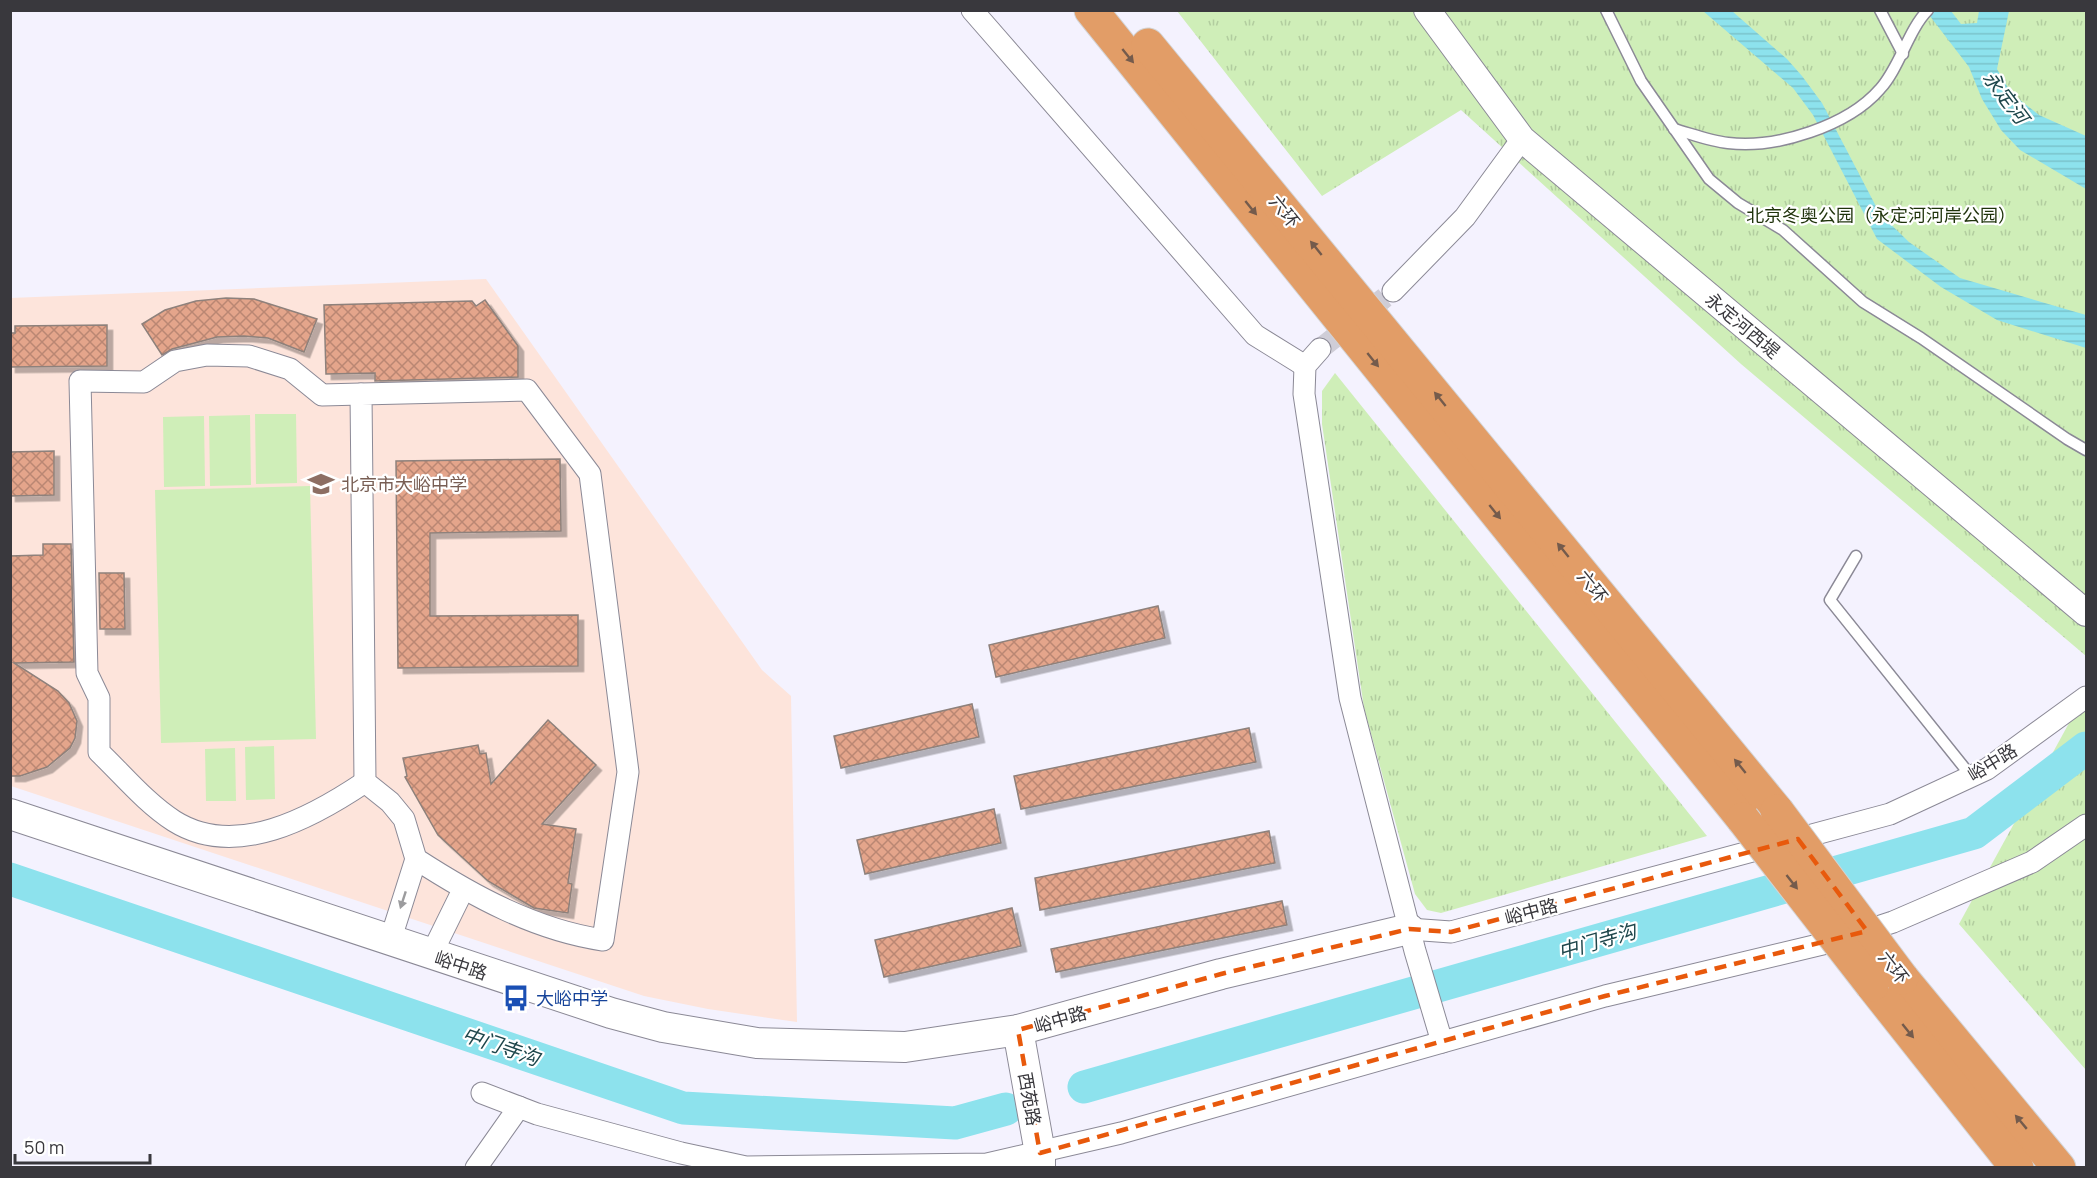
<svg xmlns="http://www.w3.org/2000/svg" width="2097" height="1178" font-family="Manrope,'Noto Sans SC',sans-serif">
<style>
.education{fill:#fde4db}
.grass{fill:url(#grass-tufts)}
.garden{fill:#cfeeb8}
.water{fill:url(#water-rules)}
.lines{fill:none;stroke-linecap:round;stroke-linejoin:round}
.river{stroke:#8de2ed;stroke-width:33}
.building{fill:url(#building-cross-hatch);stroke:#8e817b;stroke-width:1.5;filter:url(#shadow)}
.minor-tunnel{stroke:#cfcdd7;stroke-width:21;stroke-dasharray:21 10;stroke-linecap:butt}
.service-casing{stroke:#8b8996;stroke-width:13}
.minor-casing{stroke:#8b8996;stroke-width:23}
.tertiary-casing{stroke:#8b8996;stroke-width:28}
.secondary-casing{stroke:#8b8996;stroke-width:32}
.motorway-casing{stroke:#d3d3d4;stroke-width:35}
.service{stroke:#fff;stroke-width:10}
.minor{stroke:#fff;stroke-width:21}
.tertiary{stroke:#fff;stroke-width:26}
.secondary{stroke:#fff;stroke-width:30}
.motorway{stroke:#e29d67;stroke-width:33}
.motorway-bridge-casing{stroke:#d3d3d4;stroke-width:35;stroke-linecap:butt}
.motorway-bridge{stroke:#e29d67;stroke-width:33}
.oneway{fill:#745b4c}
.oneway2{fill:#9c9c9e}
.marked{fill:none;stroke:#e8590c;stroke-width:4.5;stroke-dasharray:12 8;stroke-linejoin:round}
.labels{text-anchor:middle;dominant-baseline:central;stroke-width:4.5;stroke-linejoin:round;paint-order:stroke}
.street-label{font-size:18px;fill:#39383d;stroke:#fff}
.park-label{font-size:18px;fill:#1f330b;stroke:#fff}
.education-label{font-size:18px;fill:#785e54;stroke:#fff;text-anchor:start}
.transit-label{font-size:18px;fill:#164399;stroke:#fff;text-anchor:start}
.water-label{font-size:20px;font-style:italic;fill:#1e464b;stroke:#fff}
</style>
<defs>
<pattern id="grass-tufts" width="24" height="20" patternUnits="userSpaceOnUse" patternTransform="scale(1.5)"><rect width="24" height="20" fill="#cfeeb8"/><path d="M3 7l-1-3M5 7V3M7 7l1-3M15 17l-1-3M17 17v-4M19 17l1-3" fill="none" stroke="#b2cd9f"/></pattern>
<pattern id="water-rules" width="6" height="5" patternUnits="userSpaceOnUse" patternTransform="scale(1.5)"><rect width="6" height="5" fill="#8de2ed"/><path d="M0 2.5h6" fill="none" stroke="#7ac3cc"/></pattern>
<pattern id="building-cross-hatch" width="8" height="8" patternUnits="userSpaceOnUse" patternTransform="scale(1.5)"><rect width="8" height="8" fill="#e4a58b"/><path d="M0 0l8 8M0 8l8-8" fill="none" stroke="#ba8773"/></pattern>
<filter id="shadow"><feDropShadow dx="5.5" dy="5.5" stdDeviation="0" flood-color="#0004"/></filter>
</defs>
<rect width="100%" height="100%" fill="#f4f2fe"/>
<polygon class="education" points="486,279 762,670 791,696 797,1022 708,1009 644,996 11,786 10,298"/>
<g class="grass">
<polygon points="1177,11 2086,11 2086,656 1741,364 1461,110 1322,196"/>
<polygon points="1335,373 1707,836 1441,913 1427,910 1415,894 1364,708 1322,424 1322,391"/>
<polygon points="2086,692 2086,1070 1959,924"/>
</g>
<g class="garden">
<polygon points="255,414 296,414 297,483 256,484"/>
<polygon points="250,415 251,485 210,486 209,416"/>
<polygon points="204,416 205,486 164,487 163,417"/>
<polygon points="310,486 316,739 161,743 155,490"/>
<polygon points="274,746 275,799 246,800 245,747"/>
<polygon points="235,748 236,801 206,801 205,749"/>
</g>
<g class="water">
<polygon points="1703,11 1732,11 1787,59 1802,76 1822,103 1880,214 1909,242 1960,278 2086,315 2086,348 1997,320 1941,287 1877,239 1813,115 1793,88"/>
<polygon points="1926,11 1951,11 1961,24 1977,23 1979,11 2009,11 1997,69 2011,93 2039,115 2086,136 2086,189 2020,150 2001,130 1982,99 1969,67"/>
</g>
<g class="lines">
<g class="river">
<polyline points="10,879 683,1108 955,1123 1006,1109"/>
<polyline points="1084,1087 1974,833 2086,748"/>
</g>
</g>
<g class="building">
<polygon points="226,298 254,299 317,319 304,352 268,338 244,336 217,337 172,349 162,355 142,324 165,310 196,301"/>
<polygon points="485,300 518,346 518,377 375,381 375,373 326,374 324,305 472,301 476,306"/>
<polygon points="107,325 107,366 10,367 10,333 15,333 15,326"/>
<polygon points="54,451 54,495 10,496 10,452"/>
<polygon points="560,459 561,531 430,533 430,616 578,615 578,666 398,668 396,461"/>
<polygon points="43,544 71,544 74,662 14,663 58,691 69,703 77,721 75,738 70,748 47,767 20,776 10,776 10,556 43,555"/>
<polygon points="99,573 124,573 125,629 100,629"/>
<polygon points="1158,606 1165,638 996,677 989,645"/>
<polygon points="972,704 979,737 841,768 834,736"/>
<polygon points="548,720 596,765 542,824 576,829 568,883 572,884 568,913 534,908 488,881 438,835 405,777 407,776 403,758 478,745 480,754 486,753 491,784"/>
<polygon points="1249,728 1256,762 1021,809 1014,776"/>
<polygon points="994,809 1001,843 865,874 857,840"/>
<polygon points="1269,831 1275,863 1040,910 1035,878"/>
<polygon points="1282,901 1287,925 1056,972 1051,949"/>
<polygon points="1012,908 1021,946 884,977 875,940"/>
</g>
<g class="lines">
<polyline class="minor-tunnel" points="1320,349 1393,291"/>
<g class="service-casing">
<g id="service">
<polyline points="1606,10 1641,81 1709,179 1738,203 1783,230 1863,302 1921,338 2067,439 2086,450"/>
<polyline points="1880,10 1903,54"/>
<path d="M1674 129C1692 134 1710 141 1728 143 1776 149 1848 126 1880 89 1900 67 1908 30 1928 10"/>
<polyline points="1856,556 1830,600 1971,776"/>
</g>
</g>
<g class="minor-casing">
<g id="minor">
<polyline points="972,10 1255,335 1305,366"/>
<polyline points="1393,291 1465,217 1522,139"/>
<polyline points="1320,349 1305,366 1304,394 1350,698 1415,951 1442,1042"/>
<path d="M361 394 322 395 290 369 249 356 207 355 175 361 144 382 80 381 87 673 99 698V752C123 775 146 803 174 821 236 860 313 817 365 782"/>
<polyline points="1409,929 1451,932 1890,814 1987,769 2086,697"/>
<path d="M390 941 416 859 404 819 390 802 365 782 361 394 527 390 590 474 628 772 603 940C535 930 473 896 416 859"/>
<polyline points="431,955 463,890"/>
<polyline points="482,1093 537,1114 681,1153 746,1167 987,1164 1121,1133 1605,996 1835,941 1893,922 2032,862 2086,825"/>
<polyline points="476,1168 519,1107"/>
</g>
</g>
<g class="tertiary-casing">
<polyline id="tertiary" points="1427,10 1522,139 2086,613"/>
</g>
<g class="secondary-casing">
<g id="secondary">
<polyline points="10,814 611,1013 663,1027 757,1043 905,1047 1018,1030 1221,974 1409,929"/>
<polyline points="1018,1030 1040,1153 1040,1168"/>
</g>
</g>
<g class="motorway-casing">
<g id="motorway">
<polyline points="1091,10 1743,819"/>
<polyline points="1148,45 1777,811"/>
<polyline points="1902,978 2059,1168"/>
<polyline points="1872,985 2017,1168"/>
</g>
</g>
<use href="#service" class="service"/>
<use href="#minor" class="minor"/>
<use href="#tertiary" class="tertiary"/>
<use href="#secondary" class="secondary"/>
<use href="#motorway" class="motorway"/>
<g class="motorway-bridge-casing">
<g id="motorway-bridge">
<polyline points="1777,811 1902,978"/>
<polyline points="1743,819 1872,985"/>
</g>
</g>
<use href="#motorway-bridge" class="motorway-bridge"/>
</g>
<defs><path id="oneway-solid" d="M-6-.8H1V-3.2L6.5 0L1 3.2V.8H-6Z" transform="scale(1.5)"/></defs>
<g class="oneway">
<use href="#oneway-solid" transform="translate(1128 56) rotate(51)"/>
<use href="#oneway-solid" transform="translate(1251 208) rotate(51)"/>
<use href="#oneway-solid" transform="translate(1316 248) rotate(-129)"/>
<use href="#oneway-solid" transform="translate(1373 360) rotate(51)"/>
<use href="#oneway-solid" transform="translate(1440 399) rotate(-129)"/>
<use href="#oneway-solid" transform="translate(1495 512) rotate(51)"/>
<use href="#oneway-solid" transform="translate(1563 550) rotate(-129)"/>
<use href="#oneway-solid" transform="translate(1740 766) rotate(-129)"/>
<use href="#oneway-solid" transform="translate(1792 882) rotate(52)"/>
<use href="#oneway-solid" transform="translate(1908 1031) rotate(51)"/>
<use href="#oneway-solid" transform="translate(2021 1122) rotate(-130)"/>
</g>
<use class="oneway2" href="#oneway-solid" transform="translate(403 900) rotate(108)"/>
<path class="marked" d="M1798 839 1867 931 1605 996 1040 1153 1018 1030 1221 974 1409 929 1451 932Z"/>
<defs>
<g id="school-bare" transform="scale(2.07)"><path d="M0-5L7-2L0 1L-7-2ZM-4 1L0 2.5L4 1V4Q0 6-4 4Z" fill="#8d6e63" stroke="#fff" stroke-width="2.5" paint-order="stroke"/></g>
<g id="bus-bare" transform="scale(2.07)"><path d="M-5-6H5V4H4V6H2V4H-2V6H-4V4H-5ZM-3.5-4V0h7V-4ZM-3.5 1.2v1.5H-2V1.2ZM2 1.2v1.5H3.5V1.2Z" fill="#1a4fb4" stroke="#fff" stroke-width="2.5" paint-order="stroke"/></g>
</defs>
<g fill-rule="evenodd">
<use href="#school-bare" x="321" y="484"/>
<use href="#bus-bare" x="516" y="998"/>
</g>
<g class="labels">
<g class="street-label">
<text transform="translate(1285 211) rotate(51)">六环</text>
<text transform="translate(1743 325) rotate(40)">永定河西堤</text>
<text transform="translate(1593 586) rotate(51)">六环</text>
<text transform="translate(1992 762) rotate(-31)">峪中路</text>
<text transform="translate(1531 911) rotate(-15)">峪中路</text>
<text transform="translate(461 965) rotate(18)">峪中路</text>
<text transform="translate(1894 967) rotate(52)">六环</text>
<text transform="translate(1060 1019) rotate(-16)">峪中路</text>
<text transform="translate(1030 1099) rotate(80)">西苑路</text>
</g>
<g class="park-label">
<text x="1881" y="215">北京冬奥公园（永定河河岸公园）</text>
</g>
<g class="education-label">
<text x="341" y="484">北京市大峪中学</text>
</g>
<g class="transit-label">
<text x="536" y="998">大峪中学</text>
</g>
<g class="water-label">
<text transform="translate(2006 97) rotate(53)">永定河</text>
<text transform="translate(1597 941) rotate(-16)">中门寺沟</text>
<text transform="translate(501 1046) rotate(19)">中门寺沟</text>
</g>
</g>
<rect width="2097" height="1178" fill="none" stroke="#39383d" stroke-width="24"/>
<path d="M15 1154v9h135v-9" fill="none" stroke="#39383d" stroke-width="3"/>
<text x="24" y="1154" font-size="18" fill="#39383d" stroke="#ffffff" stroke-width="4.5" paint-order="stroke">50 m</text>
</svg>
